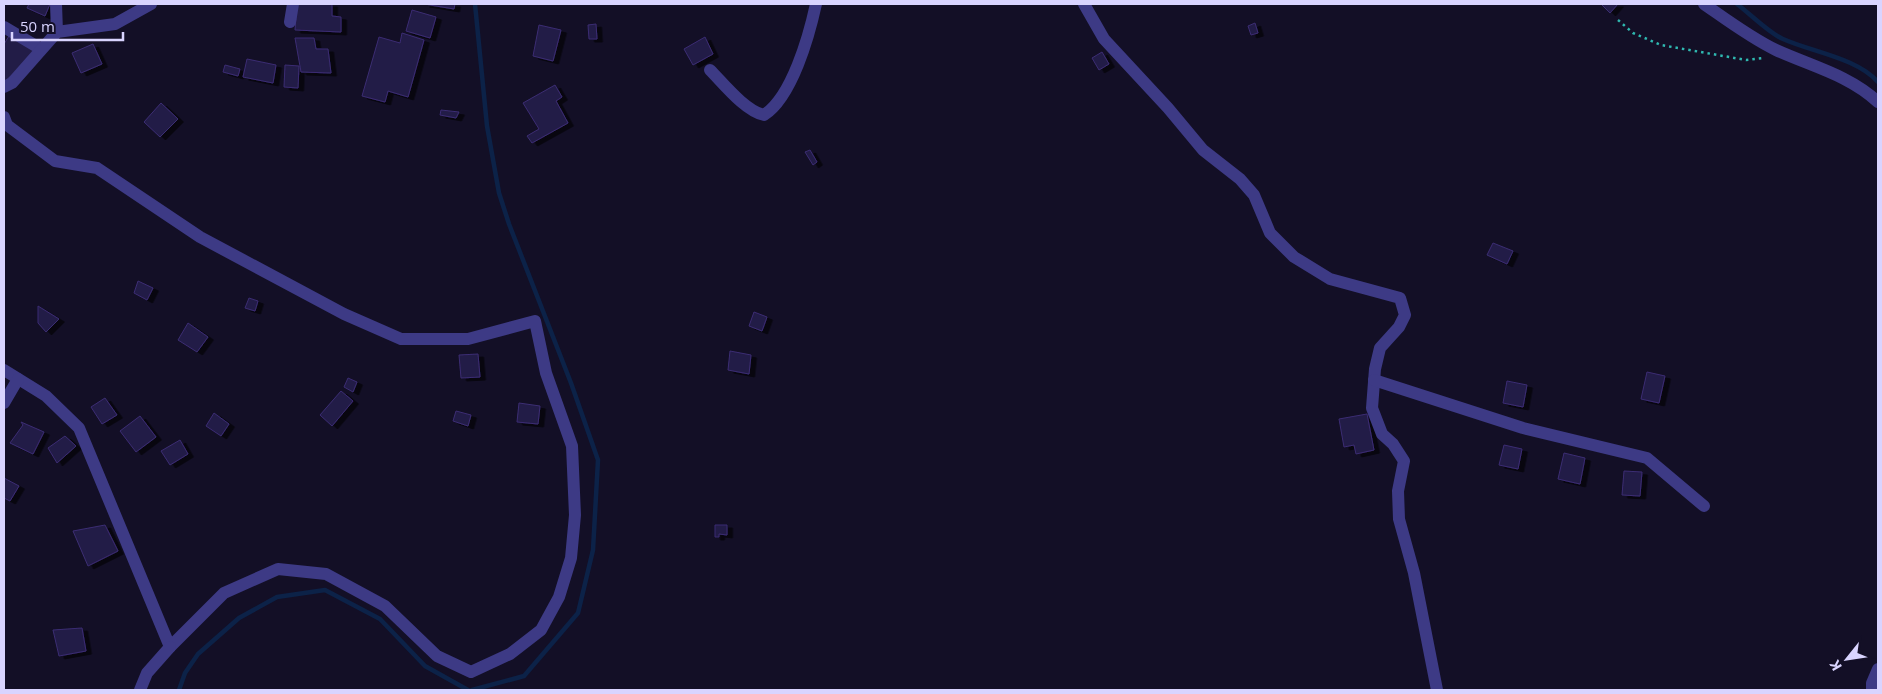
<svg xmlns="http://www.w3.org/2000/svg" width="1882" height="694" font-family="'Open Sans',sans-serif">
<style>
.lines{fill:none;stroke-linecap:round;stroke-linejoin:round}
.stream{stroke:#0c2248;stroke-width:4.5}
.building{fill:#241b47;stroke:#3b2d73;filter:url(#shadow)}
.path{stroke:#2fb8b0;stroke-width:2.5;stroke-dasharray:2.5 4;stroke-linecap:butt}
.minor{stroke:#3d3a85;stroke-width:12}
</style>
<defs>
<filter id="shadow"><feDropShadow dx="5.5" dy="3" stdDeviation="0" flood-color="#0009"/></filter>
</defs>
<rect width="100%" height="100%" fill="#130f26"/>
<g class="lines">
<g class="stream">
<path d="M1737 4C1749 13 1770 34 1783 39 1812 52 1857 58 1878 82"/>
<polyline points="179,690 185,673 198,654 239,618 277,597 325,590 380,619 425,666 468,690"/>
<polyline points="472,690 524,676 578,613 593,550 598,460 571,383 509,224 499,193 487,126 475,4"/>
</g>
</g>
<g class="building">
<polygon points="29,4 50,4 45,16 27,8"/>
<polygon points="297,4 332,4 332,16 341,17 341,32 295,30"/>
<polygon points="424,4 455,4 454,9"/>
<polygon points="1601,4 1618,4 1610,13"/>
<polygon points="412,10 436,17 430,38 406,31"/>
<polygon points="1255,23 1258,33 1251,35 1248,26"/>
<polygon points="596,24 597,39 589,39 588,25"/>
<polygon points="539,25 561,30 553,61 533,56"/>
<polygon points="402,33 424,40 408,97 388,91 385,102 362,96 379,37 400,43"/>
<polygon points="9,36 38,53 5,81 4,80 4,44"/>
<polygon points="705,37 713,54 693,65 684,49"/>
<polygon points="295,38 314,38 316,49 328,49 331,73 301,72"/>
<polygon points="93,44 102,64 81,73 72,53"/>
<polygon points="1102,52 1109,64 1099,70 1092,58"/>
<polygon points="247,59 276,65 273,83 243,77"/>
<polygon points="225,65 240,69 238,76 223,72"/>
<polygon points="285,65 299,66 298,88 284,87"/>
<polygon points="555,85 562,97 556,101 568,123 532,143 527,136 539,129 523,103"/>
<polygon points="161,103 178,119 160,137 144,122"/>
<polygon points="441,110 459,112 456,118 440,115"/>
<polygon points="810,150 817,162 813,165 805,152"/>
<polygon points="1493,243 1513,251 1507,264 1487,255"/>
<polygon points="138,281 153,288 147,300 134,293"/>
<polygon points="249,298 258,301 255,311 245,308"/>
<polygon points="38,306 59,319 46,332 38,323"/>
<polygon points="754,312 767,317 762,331 749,326"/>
<polygon points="188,323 208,337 197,352 178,340"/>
<polygon points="730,351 751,355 749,374 728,370"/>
<polygon points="478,354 480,377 461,378 459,355"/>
<polygon points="1647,372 1665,376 1659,403 1641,399"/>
<polygon points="348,378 357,382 353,392 344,387"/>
<polygon points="1507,381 1527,385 1523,407 1503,403"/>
<polygon points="341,391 353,401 332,426 320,415"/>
<polygon points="105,398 117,415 102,424 91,407"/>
<polygon points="519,403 540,406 538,424 517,422"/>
<polygon points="456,411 471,415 468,426 453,421"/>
<polygon points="214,413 229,424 221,436 206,426"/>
<polygon points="1367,414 1374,450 1356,454 1354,445 1344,447 1339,419"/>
<polygon points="140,416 156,437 136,452 120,431"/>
<polygon points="21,422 44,432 33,454 10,443 23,425"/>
<polygon points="65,436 76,446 57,463 48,448"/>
<polygon points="180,440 188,454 170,465 161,451"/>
<polygon points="1504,445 1522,449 1518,469 1499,465"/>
<polygon points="1564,453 1585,458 1580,484 1558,479"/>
<polygon points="1624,471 1642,472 1640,496 1622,495"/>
<polygon points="4,478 19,486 10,501 4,498"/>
<polygon points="105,525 118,551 88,566 73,531"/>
<polygon points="715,525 727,525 727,535 719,534 719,537 715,537"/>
<polygon points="82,628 86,651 59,656 53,630"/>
</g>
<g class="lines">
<polyline class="path" points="1618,20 1633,33 1661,45 1746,60 1764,58"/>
<g class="minor">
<polyline points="56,4 57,32"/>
<polyline points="1084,4 1104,39 1168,108 1203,150 1240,179 1254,195 1270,233 1294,257 1330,279 1400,298 1405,315 1399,327 1380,348 1375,369 1372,408 1382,434 1393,444 1404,461 1398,491 1399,519 1414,573 1437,690"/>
<path d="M1704 4C1727 20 1751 38 1776 50 1811 66 1849 75 1878 102"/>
<polyline points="290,22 293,4"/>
<polyline points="4,27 41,49"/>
<path d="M710 70C723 83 745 111 764 115 792 97 809 36 816 4"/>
<polyline points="4,87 12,83 57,32 115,24 151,4"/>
<polyline points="4,117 7,125 55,161 97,168 200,237 344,314 401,339 468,339 535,321 546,373 572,446 575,515 571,558 559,597 541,630 510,654 471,672 437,656 385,606 326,574 278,569 224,593 170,647 79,428 46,396 4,370"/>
<polyline points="1374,380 1523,428 1647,458 1704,506"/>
<polyline points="4,403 18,379"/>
<polyline points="140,690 147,673 170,647"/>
<polyline points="1872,690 1872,683 1878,669"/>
</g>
</g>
<rect width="1882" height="694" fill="none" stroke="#d9d4ff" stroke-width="10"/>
<g transform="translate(1847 659) rotate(240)" stroke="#130f26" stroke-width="4" paint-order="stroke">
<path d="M0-4L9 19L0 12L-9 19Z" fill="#d9d4ff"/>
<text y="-8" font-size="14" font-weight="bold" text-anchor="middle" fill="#d9d4ff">K</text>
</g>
<path d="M12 32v8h111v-8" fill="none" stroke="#d9d4ff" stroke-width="2.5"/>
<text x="20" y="32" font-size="15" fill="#d9d4ff" stroke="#130f26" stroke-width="4" paint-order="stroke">50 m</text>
</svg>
